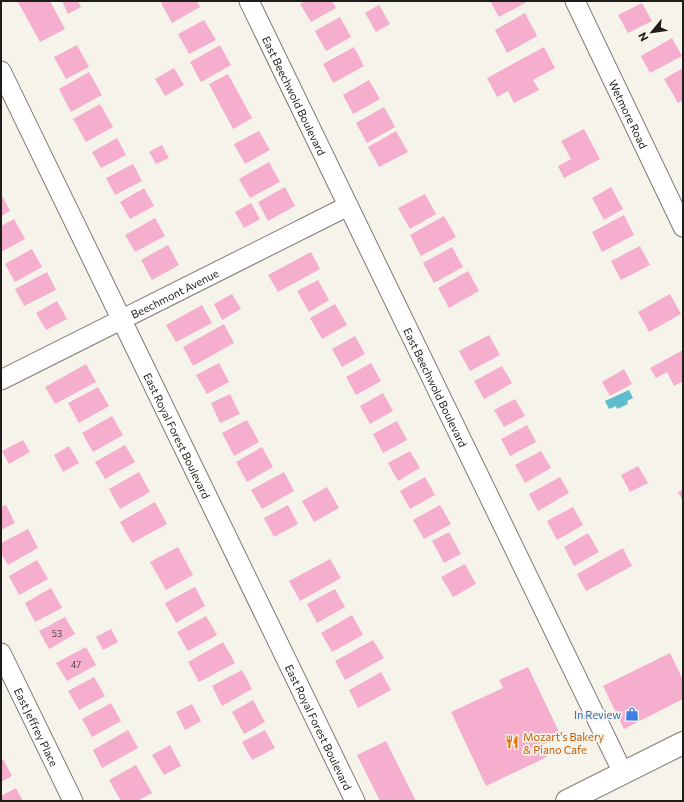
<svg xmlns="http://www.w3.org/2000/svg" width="684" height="802" font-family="Commissioner,sans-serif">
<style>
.water{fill:#5dbdcd}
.building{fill:#f6aecf}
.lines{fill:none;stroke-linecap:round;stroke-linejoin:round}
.street-casing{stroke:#7c7a73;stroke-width:21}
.primary-casing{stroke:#7c7a73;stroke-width:24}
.street{stroke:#fff;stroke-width:19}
.primary{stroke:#fff;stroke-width:22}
.labels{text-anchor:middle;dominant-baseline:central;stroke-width:3.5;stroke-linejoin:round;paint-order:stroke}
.number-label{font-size:9px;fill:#544147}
.street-label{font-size:11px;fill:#1e1d1a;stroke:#f5f3ea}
.shop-label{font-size:11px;fill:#366cbe;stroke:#f5f3ea;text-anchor:end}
.food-label{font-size:11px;fill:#c56008;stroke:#f5f3ea;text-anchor:start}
</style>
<rect width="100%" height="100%" fill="#f5f3ea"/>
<polygon class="water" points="629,390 633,398 627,401 628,404 617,409 616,406 609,409 605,401"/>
<g class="building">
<polygon points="19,1 50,1 65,29 40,42 18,2"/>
<polygon points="62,1 78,1 81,7 68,14"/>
<polygon points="164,1 197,1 200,7 172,23 161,3"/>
<polygon points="305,1 332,1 336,8 311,22 300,4"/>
<polygon points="490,1 524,1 525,3 499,17"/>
<polygon points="642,3 652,21 628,33 618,15"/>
<polygon points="379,5 390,24 376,32 365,13"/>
<polygon points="525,13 537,36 507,53 495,30"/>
<polygon points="340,17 351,37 326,51 315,31"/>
<polygon points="204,20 216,40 189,54 178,34"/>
<polygon points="672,38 682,56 650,73 641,56"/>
<polygon points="77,45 89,67 66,79 54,57"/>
<polygon points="220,45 231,65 201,82 190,62"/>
<polygon points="354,47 364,66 333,83 323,64"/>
<polygon points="544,47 555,68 533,80 539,90 514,103 508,91 497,97 487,78"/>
<polygon points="174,68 184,85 165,96 155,79"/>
<polygon points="683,68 683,100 678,103 664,79"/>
<polygon points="89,72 102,95 71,112 59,89"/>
<polygon points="228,74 252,118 233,129 209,84"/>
<polygon points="369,80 380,99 353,114 343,95"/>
<polygon points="100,104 113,127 86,142 73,119"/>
<polygon points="384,107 395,127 367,143 356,123"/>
<polygon points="584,129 600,159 564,178 558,166 571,159 561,141"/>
<polygon points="259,131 270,150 245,164 234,144"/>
<polygon points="396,131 408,152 379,167 368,147"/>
<polygon points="117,138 126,155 101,168 92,152"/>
<polygon points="162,145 169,158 156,164 149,152"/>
<polygon points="269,162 280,182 250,198 239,179"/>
<polygon points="133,164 142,181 115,195 106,178"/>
<polygon points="285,187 295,206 268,221 258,202"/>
<polygon points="611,187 623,209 604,220 592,198"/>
<polygon points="144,188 154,206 130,219 120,202"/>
<polygon points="1,194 10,211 1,216"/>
<polygon points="425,194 436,214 410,229 398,208"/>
<polygon points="251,203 260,219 244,228 235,212"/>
<polygon points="624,215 634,235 602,252 592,232"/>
<polygon points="444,216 456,237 421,256 410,235"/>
<polygon points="155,218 165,236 135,252 125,235"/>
<polygon points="14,219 25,239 1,252 1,226"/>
<polygon points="168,245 179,265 152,280 141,260"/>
<polygon points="640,246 650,265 621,280 611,261"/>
<polygon points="452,247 463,267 434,283 423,263"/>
<polygon points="32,249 42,267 15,282 5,264"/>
<polygon points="311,252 320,269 278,292 268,275"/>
<polygon points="468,271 479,291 449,308 438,288"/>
<polygon points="47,272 56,290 24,306 15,289"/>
<polygon points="318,280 329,300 309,312 297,291"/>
<polygon points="232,294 241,309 222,320 214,304"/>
<polygon points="670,294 681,314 649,332 638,312"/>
<polygon points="57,301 67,319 46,330 36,313"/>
<polygon points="335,304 347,325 322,339 310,318"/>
<polygon points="202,305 212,323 176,342 166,325"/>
<polygon points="224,324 234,343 193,366 183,347"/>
<polygon points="489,335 500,355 470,371 459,351"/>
<polygon points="355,336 365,354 342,367 332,349"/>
<polygon points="683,350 683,381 674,386 667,372 656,378 650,368"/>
<polygon points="219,363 229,382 207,394 196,375"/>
<polygon points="371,363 381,381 356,395 346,377"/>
<polygon points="86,364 96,382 55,404 45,387"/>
<polygon points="502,366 512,383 484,399 474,381"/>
<polygon points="624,369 632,384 610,396 602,382"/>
<polygon points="98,387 109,406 79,423 68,403"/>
<polygon points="383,393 393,411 370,424 360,406"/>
<polygon points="230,394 240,414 220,423 211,403"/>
<polygon points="515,399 525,416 504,427 494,410"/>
<polygon points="112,416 123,435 93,452 82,433"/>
<polygon points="247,420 259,442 234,456 222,433"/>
<polygon points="397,421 407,440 383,453 373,434"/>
<polygon points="527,425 536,442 510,456 501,439"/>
<polygon points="23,440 30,452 9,464 2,451"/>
<polygon points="125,445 135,462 105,479 95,462"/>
<polygon points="69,446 79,463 63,472 54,455"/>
<polygon points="262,447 273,467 247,482 236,462"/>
<polygon points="410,451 420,468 398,481 388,463"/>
<polygon points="541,451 551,468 525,483 515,465"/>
<polygon points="638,466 648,483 630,492 621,475"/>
<polygon points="139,472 150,492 120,509 109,489"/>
<polygon points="284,472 294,491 262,509 251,490"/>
<polygon points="425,477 435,495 410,509 400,491"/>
<polygon points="560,477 569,493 538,511 529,494"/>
<polygon points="327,487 339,508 314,522 302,501"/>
<polygon points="683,489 683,501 678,492"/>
<polygon points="155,502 167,524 132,543 120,522"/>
<polygon points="6,505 15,523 1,530 1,507"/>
<polygon points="288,505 298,524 274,537 264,518"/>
<polygon points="440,505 451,524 424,539 413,520"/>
<polygon points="573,507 583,525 557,540 547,521"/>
<polygon points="28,529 38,548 8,565 1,553 1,543"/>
<polygon points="449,532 461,554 444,563 432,541"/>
<polygon points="588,533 599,552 574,566 564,547"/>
<polygon points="178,547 193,575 166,590 150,562"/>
<polygon points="623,548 632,566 586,591 577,574"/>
<polygon points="330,559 341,578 300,601 289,581"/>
<polygon points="37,560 48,579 19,595 9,576"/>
<polygon points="465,564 476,584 453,597 441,577"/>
<polygon points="195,587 205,606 176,623 165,603"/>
<polygon points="51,588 62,608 35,622 25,603"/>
<polygon points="335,589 345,607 317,623 307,604"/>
<polygon points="352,615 363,635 332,652 321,633"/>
<polygon points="206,616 217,635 188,651 177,632"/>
<polygon points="65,617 75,634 49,649 39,631"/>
<polygon points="111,629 118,642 103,650 96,637"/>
<polygon points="373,640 384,658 345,680 335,661"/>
<polygon points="223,642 235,663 199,682 188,662"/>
<polygon points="86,647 96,665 67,681 56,663"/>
<polygon points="670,653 683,680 683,699 624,729 603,686"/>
<polygon points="528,667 561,736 542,745 547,757 486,786 451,712 503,688 499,680"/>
<polygon points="242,670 252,689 222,706 212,686"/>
<polygon points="381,672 391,690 358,708 349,690"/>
<polygon points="94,677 105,696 79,710 68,691"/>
<polygon points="253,700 265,722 244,734 232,712"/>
<polygon points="111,703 121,721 92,737 82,719"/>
<polygon points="192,704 201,721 185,730 176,712"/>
<polygon points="128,730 138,748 102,768 93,750"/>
<polygon points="265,730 275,748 252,760 242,742"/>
<polygon points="386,741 416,801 380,801 357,755"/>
<polygon points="170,745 181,766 164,775 152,755"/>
<polygon points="3,759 12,776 1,782 1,760"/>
<polygon points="136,765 152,793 137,801 121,801 109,780"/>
<polygon points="16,788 23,801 1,801 1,796"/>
</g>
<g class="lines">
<g class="street-casing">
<g id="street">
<path id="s1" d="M249 1 623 773"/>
<path id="s2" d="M575 1 683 227"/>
<path id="s3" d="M1 71 355 801"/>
<path id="s4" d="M1 380 348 206"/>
<path id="s5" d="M1 653 73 801"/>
</g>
</g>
<g class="primary-casing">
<polyline id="primary" points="567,801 683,743"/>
</g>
<use href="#street" class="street"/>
<use href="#primary" class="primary"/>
</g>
<defs>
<g id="shop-bare" transform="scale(1.08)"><path d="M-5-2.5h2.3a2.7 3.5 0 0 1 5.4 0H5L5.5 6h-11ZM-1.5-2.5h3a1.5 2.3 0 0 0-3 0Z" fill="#3f7fe0" stroke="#f5f3ea" stroke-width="2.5" paint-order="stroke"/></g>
<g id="restaurant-bare" transform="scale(1.08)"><path d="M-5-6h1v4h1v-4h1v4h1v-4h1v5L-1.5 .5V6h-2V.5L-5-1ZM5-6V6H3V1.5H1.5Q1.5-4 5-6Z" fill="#e8710a" stroke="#f5f3ea" stroke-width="2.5" paint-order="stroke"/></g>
</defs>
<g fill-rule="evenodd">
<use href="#shop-bare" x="632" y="714"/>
<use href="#restaurant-bare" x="512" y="742"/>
</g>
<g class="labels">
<g class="number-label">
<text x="57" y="633">53</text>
<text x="76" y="664">47</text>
</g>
<g class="street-label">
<text stroke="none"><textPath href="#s1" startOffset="105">East Beechwold Boulevard</textPath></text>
<text stroke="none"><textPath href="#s2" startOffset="125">Wetmore Road</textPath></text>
<text stroke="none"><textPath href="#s4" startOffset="194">Beechmont Avenue</textPath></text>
<text stroke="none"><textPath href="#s1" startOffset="429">East Beechwold Boulevard</textPath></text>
<text stroke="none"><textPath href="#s3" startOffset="405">East Royal Forest Boulevard</textPath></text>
<text stroke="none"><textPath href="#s5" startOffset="82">East Jeffrey Place</textPath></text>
<text stroke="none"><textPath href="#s3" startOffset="729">East Royal Forest Boulevard</textPath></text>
</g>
<g class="shop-label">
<text x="621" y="714">In Review</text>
</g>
<g class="food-label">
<text x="523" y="736">Mozart's Bakery<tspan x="523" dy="13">&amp; Piano Cafe</tspan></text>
</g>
</g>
<rect width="684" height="802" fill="none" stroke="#1e1d1a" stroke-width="4"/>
<g transform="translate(652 32) rotate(241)" stroke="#f5f3ea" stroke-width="3" paint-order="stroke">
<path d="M0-3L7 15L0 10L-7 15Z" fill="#1e1d1a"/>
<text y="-6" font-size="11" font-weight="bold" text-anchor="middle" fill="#1e1d1a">N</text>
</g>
</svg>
